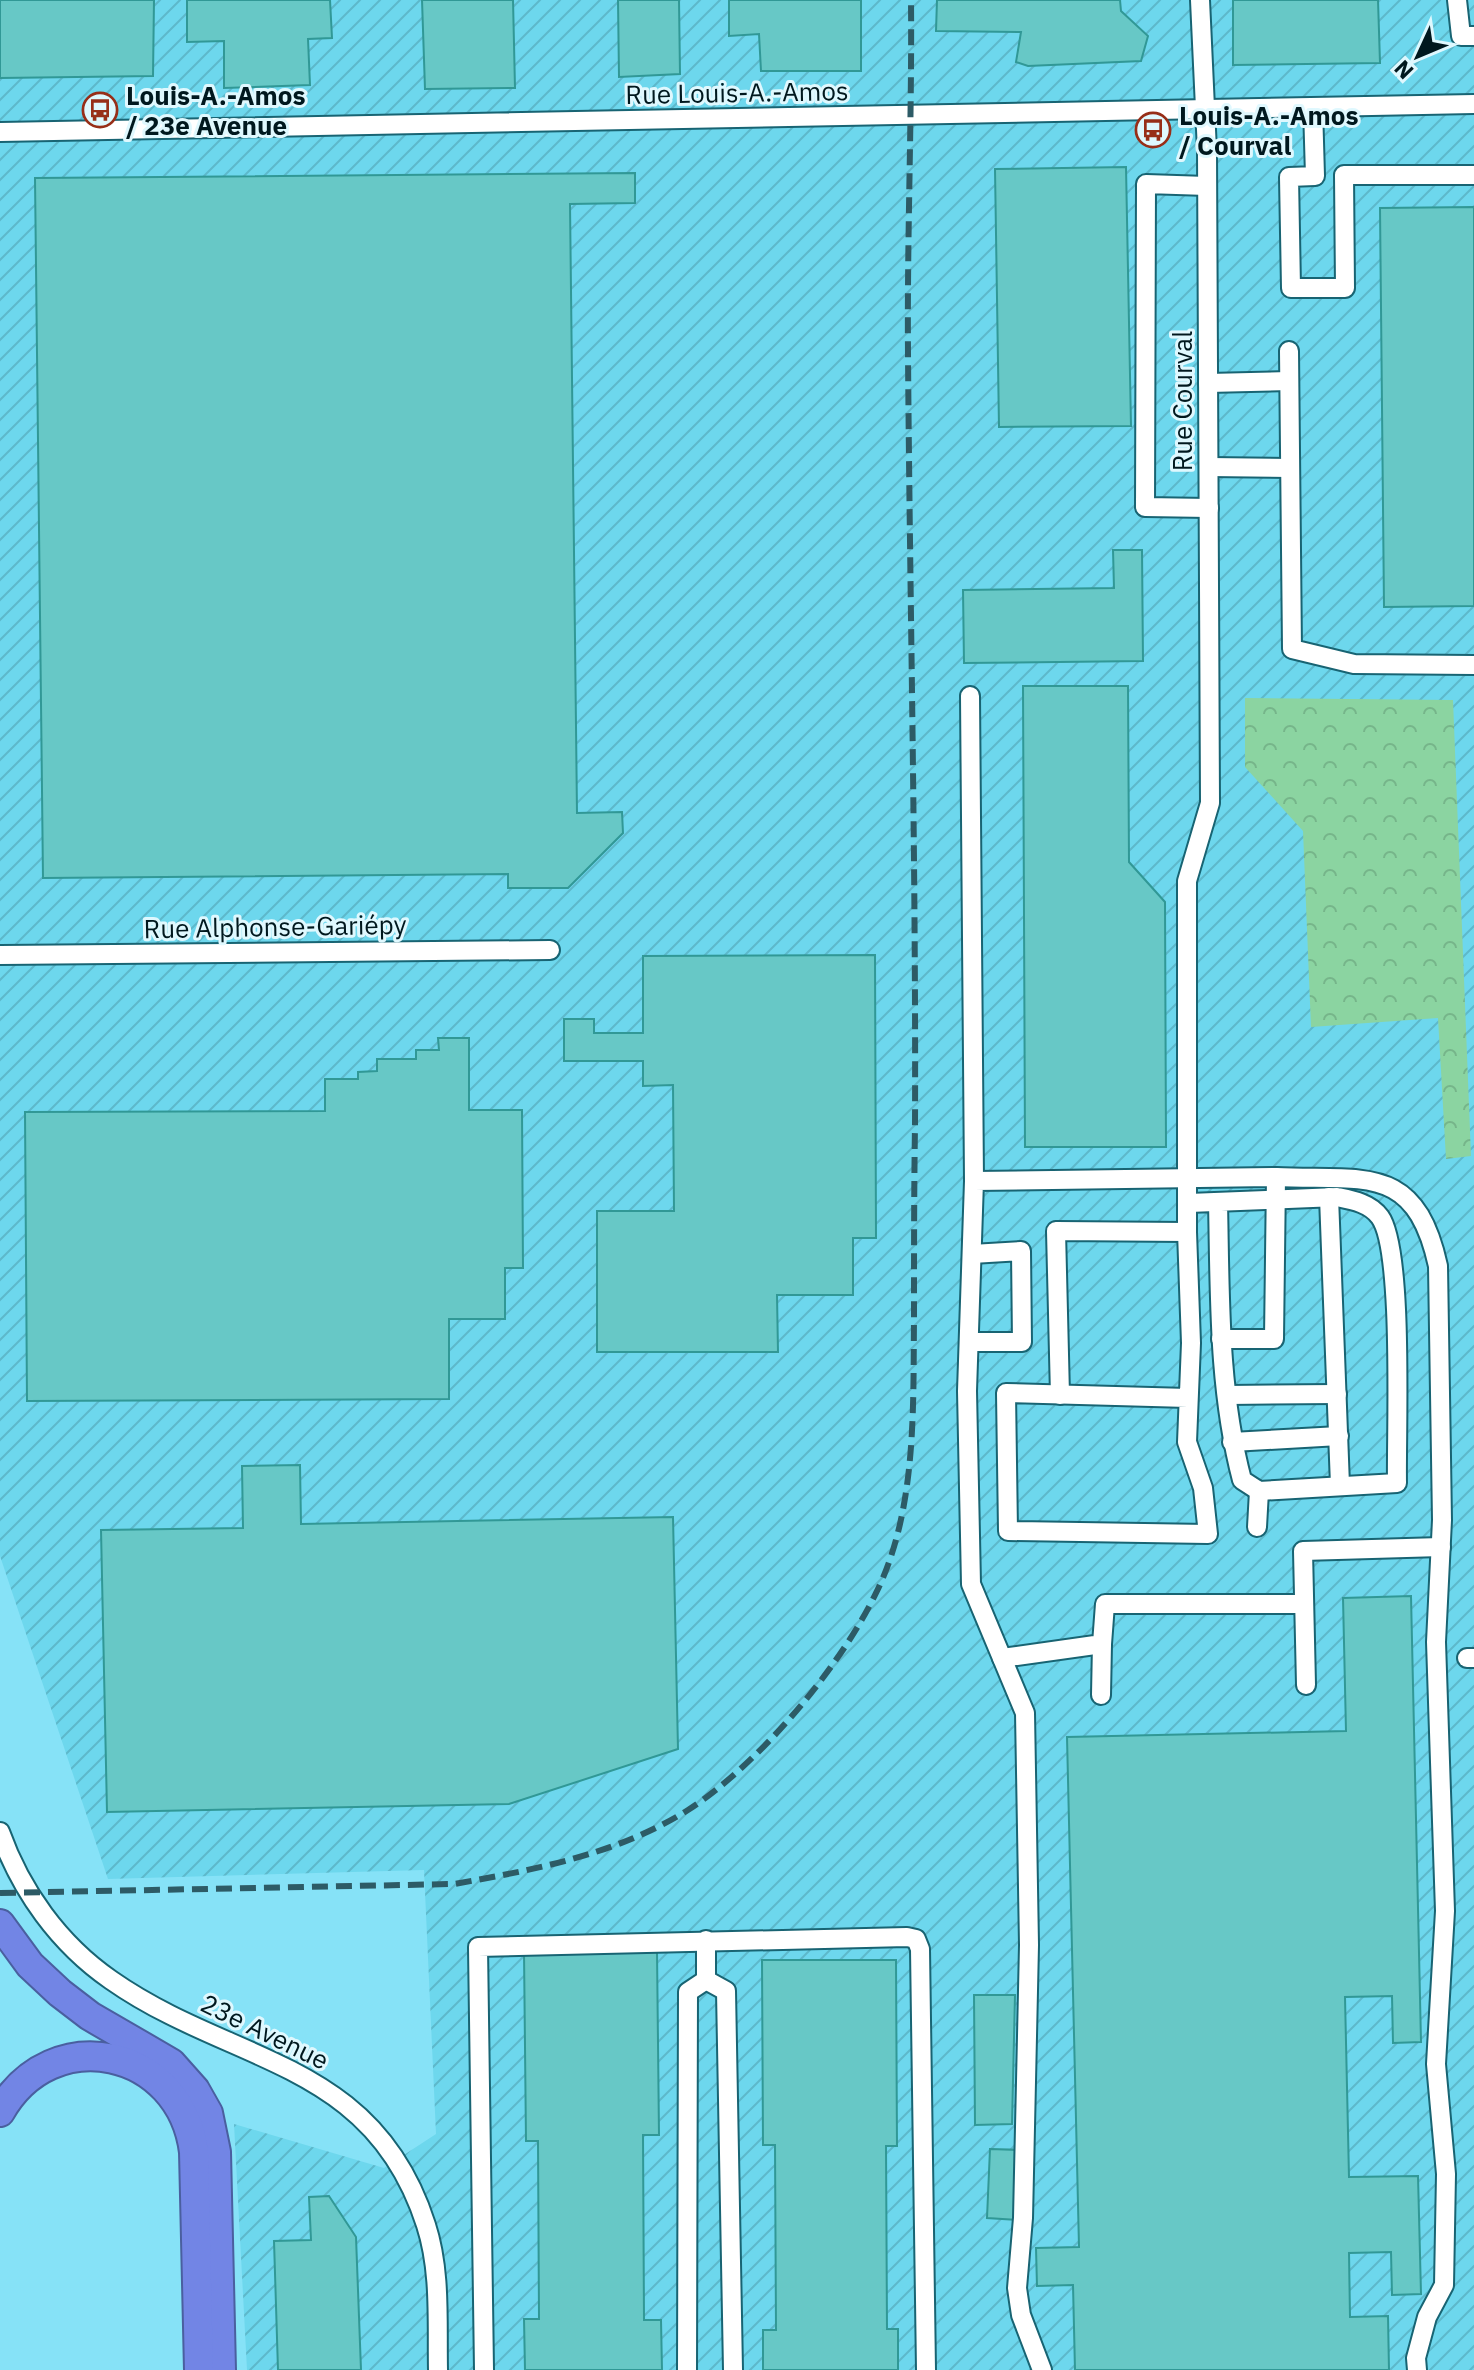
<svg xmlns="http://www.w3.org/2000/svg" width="1474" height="2370" font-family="'IBM Plex Sans',sans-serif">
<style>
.industrial{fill:url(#industrial-furrows)}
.forest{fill:url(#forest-crowns)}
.building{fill:#67c8c6;stroke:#319896;stroke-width:2}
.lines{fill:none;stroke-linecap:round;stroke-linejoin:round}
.minor-casing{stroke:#186473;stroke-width:22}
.highway-casing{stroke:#4a5f9f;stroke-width:32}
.minor{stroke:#fff;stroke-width:18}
.highway{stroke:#7285e5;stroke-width:28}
.rail{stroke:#2d5b66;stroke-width:6;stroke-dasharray:16 8;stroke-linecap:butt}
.labels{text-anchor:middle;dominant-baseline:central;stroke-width:6;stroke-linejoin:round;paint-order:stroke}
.street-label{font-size:26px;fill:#00181e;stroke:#dff8fe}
.poi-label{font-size:26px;font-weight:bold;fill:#00181e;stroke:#dff8fe;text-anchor:start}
</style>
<defs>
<pattern id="industrial-furrows" width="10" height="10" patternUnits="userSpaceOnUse" patternTransform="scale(2)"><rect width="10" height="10" fill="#6dd7ed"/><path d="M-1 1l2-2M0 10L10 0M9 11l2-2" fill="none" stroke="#5db8cb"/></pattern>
<pattern id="forest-crowns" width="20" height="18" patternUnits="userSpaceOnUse" patternTransform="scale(2)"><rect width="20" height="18" fill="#8bd4a1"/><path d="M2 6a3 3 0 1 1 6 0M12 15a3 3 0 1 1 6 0" fill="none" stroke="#76b58a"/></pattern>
</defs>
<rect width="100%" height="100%" fill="#86e2f7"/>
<polygon class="industrial" points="0,0 1474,0 1474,2370 247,2370 234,2124 384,2168 436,2134 424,1870 108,1879 0,1556"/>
<polygon class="forest" points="1245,698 1453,700 1471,1156 1446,1159 1438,1018 1311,1027 1303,831 1245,767"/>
<g class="building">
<polygon points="0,0 154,0 153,76 0,78"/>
<polygon points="187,0 330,0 332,38 308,39 310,85 224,88 224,41 187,42"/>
<polygon points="422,0 513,0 515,88 425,89"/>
<polygon points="618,0 679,0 680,74 619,77"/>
<polygon points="729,0 861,0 861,71 761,71 759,34 729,36"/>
<polygon points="937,0 1120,0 1121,11 1148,36 1141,61 1028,66 1016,62 1021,32 936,31"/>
<polygon points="1233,0 1378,0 1380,63 1233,65"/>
<polygon points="1126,167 1131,426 999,427 995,169"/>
<polygon points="635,173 635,203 570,204 577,813 622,812 623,833 568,888 508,888 508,874 43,878 35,178"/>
<polygon points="1474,207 1474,606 1384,607 1380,208"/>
<polygon points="1113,550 1142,550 1143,661 964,663 963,590 1114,588"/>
<polygon points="1023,686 1128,686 1129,862 1165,902 1166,1147 1025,1147"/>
<polygon points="875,955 876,1238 853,1238 853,1295 777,1295 778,1352 597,1352 597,1211 674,1211 673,1085 643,1086 643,1061 564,1061 564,1019 594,1019 594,1033 643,1033 643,956"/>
<polygon points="438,1038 469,1038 469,1110 522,1110 523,1268 505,1268 505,1319 449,1319 449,1399 27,1401 25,1112 325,1111 325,1079 358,1079 358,1072 377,1071 377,1059 416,1059 416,1050 439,1050"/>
<polygon points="300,1465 301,1524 673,1517 678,1749 509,1804 107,1812 101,1530 243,1528 242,1466"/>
<polygon points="1411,1596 1421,2042 1393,2043 1392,1996 1345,1997 1349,2177 1418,2176 1421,2294 1392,2295 1391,2252 1349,2253 1350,2317 1388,2316 1389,2370 1075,2370 1073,2285 1037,2286 1036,2248 1079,2247 1067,1737 1346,1731 1343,1598"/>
<polygon points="657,1951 659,2135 643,2135 644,2320 661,2320 662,2370 525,2370 524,2319 539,2319 538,2141 526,2141 524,1952"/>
<polygon points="762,1960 896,1960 897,2146 886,2146 887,2329 898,2329 898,2370 763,2370 763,2330 776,2330 775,2145 763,2145"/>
<polygon points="974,1995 1015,1995 1012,2124 975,2125"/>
<polygon points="990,2149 1022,2150 1019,2220 987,2218"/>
<polygon points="329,2196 356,2237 361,2370 278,2370 274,2241 311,2240 309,2197"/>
</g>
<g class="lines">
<g class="minor-casing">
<g id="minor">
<polyline points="1457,0 1461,36 1474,36"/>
<polyline points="1313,107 1315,176 1289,177 1291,288 1345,288 1344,175 1474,175"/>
<polyline points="0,132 1474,104"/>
<polyline points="1207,186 1146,184 1145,507 1209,508"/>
<polyline points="1289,351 1292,649 1354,664 1474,665"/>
<polyline points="1208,383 1289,381"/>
<polyline points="1209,467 1290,468"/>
<polyline points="970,696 974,1181"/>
<polyline points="0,955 550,950"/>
<path d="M1276 1177C1364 1181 1415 1162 1438 1266L1442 1520 1436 1642 1445 1911 1436 2064 1446 2174 1444 2285 1427 2317 1416 2358 1417 2370"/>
<polyline points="1329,1197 1340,1485"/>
<path d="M1189 1203 1337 1197C1352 1200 1370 1203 1380 1217 1404 1250 1396 1434 1397 1483L1259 1491 1242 1480C1218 1389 1220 1295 1218 1202"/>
<polyline points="969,1342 1022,1342 1021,1251 972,1254"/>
<polyline points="1060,1395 1056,1231 1187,1232"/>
<polyline points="1227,1395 1337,1394"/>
<polyline points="1188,1398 1006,1393 1008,1531 1208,1534 1203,1488 1187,1442 1191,1343 1187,1232 1187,881 1210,803 1207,151 1200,0"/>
<polyline points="1232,1442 1339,1436"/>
<polyline points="1257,1527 1259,1491"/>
<polyline points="1002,1658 1102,1644 1105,1604 1304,1604"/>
<polyline points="1467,1658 1474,1658"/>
<polyline points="1306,1685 1303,1551 1441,1547"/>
<polyline points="1101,1695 1102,1644"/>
<path d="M0 1832C21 1891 59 1944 111 1980 232 2065 373 2059 426 2225 441 2271 437 2322 438 2370"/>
<polyline points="706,1980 726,1991 733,2370"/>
<polyline points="484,2370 478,1947 907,1937 916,1939 920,1949 926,2370"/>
<polyline points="687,2370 688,1992 706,1980 706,1940"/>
<polyline points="1042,2370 1021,2315 1017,2288 1023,2218 1029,1945 1025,1713 971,1584 967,1391 974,1181 1276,1177 1274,1339 1221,1339"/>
</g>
</g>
<g class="highway-casing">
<g id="highway">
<polyline points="0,1924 30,1965 60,1993 90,2016 171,2063 195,2090 208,2113 216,2152 221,2370"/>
<path d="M0 2112C52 2020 181 2048 194 2152L199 2370"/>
</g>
</g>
<use href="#minor" class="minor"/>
<use href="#highway" class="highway"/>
<path class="rail" d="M0 1893 454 1884C534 1870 618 1854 688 1810 758 1765 840 1668 876 1593 917 1510 913 1409 914 1319 914 1255 914 1190 915 1126 916 869 910 611 908 354 907 236 912 118 911 0"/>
</g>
<defs>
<g id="bus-ring" transform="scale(1.8)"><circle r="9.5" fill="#dff8fe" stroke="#972e18" stroke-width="1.5"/><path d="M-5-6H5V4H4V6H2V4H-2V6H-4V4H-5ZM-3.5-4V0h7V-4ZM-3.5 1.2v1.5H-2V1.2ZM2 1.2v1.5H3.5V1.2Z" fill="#972e18"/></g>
</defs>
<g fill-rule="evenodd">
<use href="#bus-ring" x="100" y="110"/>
<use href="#bus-ring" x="1153" y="130"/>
</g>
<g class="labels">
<g class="street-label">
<text transform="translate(737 92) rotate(-1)">Rue Louis-A.-Amos</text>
<text transform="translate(1182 401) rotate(-90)">Rue Courval</text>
<text transform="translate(275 926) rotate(-1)">Rue Alphonse-Gariépy</text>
<text transform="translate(265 2031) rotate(26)">23e Avenue</text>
</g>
<g class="poi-label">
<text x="126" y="95">Louis-A.-Amos<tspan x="126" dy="30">/ 23e Avenue</tspan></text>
<text x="1179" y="115">Louis-A.-Amos<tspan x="1179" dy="30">/ Courval</tspan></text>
</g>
</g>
<g transform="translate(1418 56) rotate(226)" stroke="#dff8fe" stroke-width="6" paint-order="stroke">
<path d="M0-6L14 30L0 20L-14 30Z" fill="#00181e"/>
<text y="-12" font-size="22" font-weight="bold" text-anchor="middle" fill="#00181e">N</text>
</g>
</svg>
